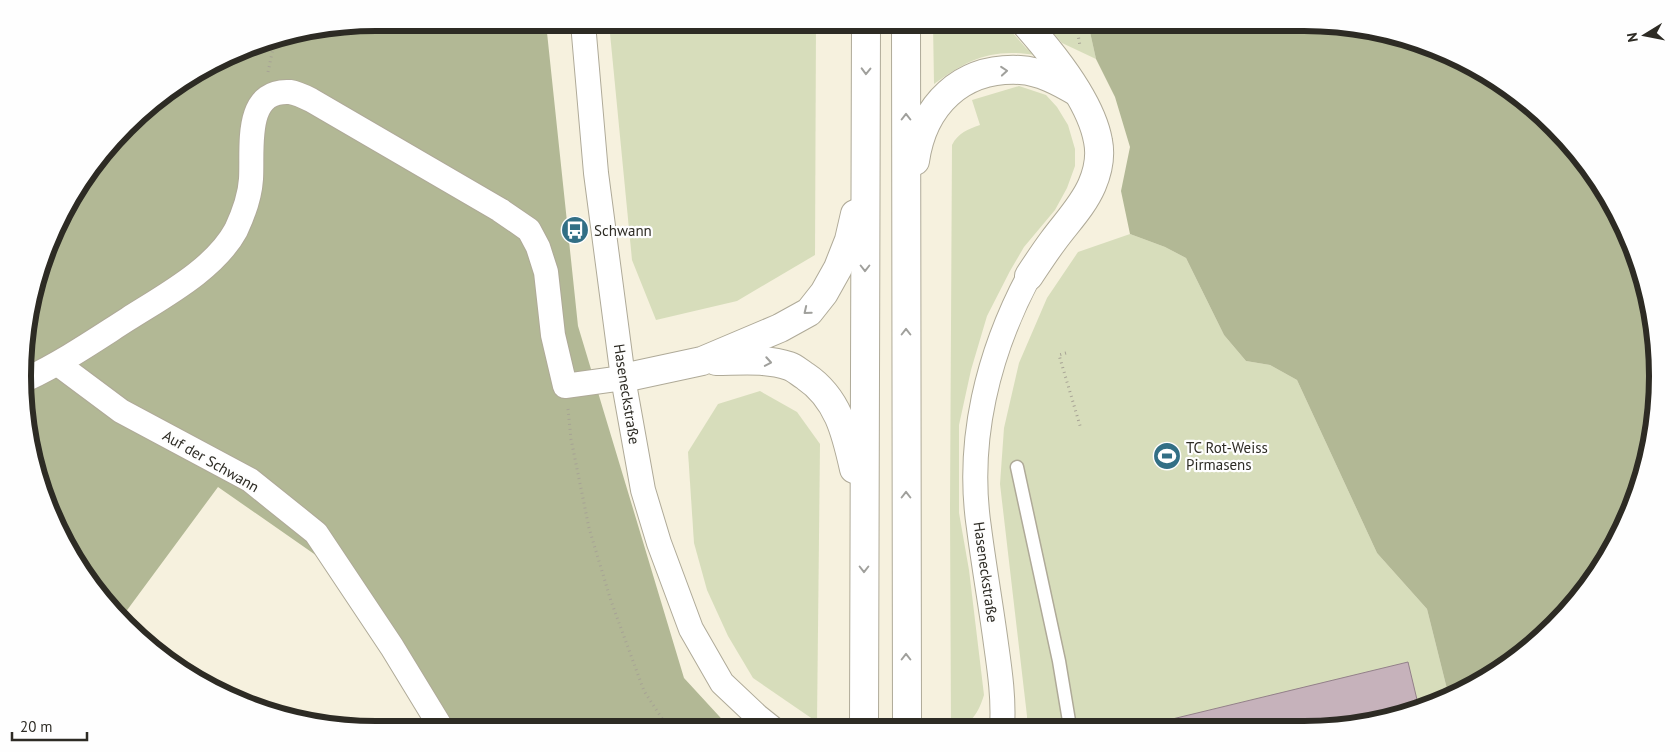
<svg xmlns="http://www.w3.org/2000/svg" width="1680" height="752" font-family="'PT Sans',sans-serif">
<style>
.green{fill:#d7ddbb}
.forest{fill:#b2b895}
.building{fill:#c6b2bb;stroke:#938089}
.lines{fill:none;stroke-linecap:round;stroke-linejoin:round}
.service-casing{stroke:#afaa98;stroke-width:15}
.minor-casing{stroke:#afaa98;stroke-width:26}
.trunk-casing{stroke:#afaa98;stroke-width:30}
.path{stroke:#a7a395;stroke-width:3;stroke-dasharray:1 4;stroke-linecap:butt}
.service{stroke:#fff;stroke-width:12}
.minor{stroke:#fff;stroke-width:24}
.trunk{stroke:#fff;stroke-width:28}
.oneway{stroke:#a0a09c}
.labels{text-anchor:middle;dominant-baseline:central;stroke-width:4.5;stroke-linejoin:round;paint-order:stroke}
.poi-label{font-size:15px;fill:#2d2b24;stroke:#fefefe;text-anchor:start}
.street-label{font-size:15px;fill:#2d2b24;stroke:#fefefe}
.rim{fill:none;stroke:#2d2b24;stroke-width:6}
</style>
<rect width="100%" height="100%" fill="#f6f1de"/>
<g class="green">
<polygon points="609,23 816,23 815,255 737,301 656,320 632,260"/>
<path d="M933 23H1004L1026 48 1035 55C992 48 968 59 934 84Z"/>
<polygon points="1045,23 1088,23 1096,59 1062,43"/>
<path d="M1019 86 1046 95 1057 107 1068 125 1075 149V166L1067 188 1055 210 1024 247 1010 271 987 316 971 370 959 425V513L969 570 984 695C979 711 971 728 951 728L950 508 952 145C958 133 968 129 980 125L972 100Z"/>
<polygon points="1130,234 1165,247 1186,258 1224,335 1246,361 1270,365 1297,380 1377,553 1427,609 1449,697 1440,702 1350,726 1027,727 1027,716 1000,484 1004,428 1019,363 1047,298 1078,252"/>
<polygon points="760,391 797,412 820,444 817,722 753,678 728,636 707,590 694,543 688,452 718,404"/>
</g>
<g class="forest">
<polygon points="376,23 546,23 578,326 684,678 730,728 446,729 350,579 218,487 122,617 70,552 41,490 26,422 29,307 70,200 143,110 200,70 262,41"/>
<polygon points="1088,23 1304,23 1373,29 1439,49 1500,82 1554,126 1598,179 1630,240 1651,307 1657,376 1651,445 1631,511 1585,591 1519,656 1449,697 1427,609 1377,553 1297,380 1270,365 1246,361 1224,335 1186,258 1165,247 1130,234 1121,191 1130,147 1115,97 1096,59"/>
</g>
<g class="building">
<polygon points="718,23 739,23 740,26 720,31"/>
<polygon points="1408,662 1419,708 1350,726 1165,727 1164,721"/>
<polygon points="260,704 267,711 256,707"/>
</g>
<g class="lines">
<g class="service-casing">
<polyline id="service" points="1017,467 1059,661 1070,727"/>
</g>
<g class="minor-casing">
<g id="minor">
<polyline points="583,23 596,173 623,378 643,490 659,543 691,629 722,683 757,716 772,728"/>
<polyline points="58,364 121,411 250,480 316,533 392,647 442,729"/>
<path d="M27 379C63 362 95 340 128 319 164 296 215 269 236 230 243 215 250 196 251 179 253 149 243 89 290 92 297 93 305 97 311 100L500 210 529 230 538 247 546 272 553 335 565 386 623 378"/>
<path d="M1002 728C1004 700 1000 672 996 644 991 606 984 567 979 528 966 441 988 353 1029 276"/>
</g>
</g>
<g class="trunk-casing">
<g id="trunk">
<polyline points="906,23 907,728"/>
<path d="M1025 23C1051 52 1091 101 1098 141 1101 156 1098 171 1092 185 1083 206 1066 223 1053 241 1044 253 1037 264 1029 276"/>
<path d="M915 161C923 105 961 67 1020 70 1040 71 1060 82 1077 92"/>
<path d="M716 361C739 361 766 358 789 366 795 368 800 373 805 376 838 398 846 433 854 469"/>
<polyline points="623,378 702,361 780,328 809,312 824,293 838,268 849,240 855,214"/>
<polyline points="864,728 866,23"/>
</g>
</g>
<g class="path">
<polyline points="1076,23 1080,46"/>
<polyline points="268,72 275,39"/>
<polyline points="1066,353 1059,355 1081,429"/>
<polyline points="568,409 571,439 589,528 611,601 644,691 669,729"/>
</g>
<use href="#service" class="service"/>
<use href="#minor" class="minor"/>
<use href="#trunk" class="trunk"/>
</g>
<defs><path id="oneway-chevron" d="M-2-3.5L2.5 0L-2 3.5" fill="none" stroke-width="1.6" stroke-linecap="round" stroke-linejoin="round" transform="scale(1.25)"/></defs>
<g class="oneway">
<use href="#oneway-chevron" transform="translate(866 71) rotate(91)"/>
<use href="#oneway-chevron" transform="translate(1004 71) rotate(-5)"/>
<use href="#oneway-chevron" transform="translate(906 117) rotate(-90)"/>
<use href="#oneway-chevron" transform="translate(865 268) rotate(90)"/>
<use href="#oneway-chevron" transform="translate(807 311) rotate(141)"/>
<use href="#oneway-chevron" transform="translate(906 332) rotate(-90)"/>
<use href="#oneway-chevron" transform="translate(768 362) rotate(10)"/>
<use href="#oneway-chevron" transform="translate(906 495) rotate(-90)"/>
<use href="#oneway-chevron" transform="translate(864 569) rotate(90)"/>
<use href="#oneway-chevron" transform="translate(906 657) rotate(-90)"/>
</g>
<defs>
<g id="bus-disc" transform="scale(1.4375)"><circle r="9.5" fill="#326f85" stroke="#fefefe"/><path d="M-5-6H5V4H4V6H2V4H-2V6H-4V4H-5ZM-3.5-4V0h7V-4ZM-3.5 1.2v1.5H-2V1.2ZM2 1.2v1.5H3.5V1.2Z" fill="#fff"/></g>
<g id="stadium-disc" transform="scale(1.4375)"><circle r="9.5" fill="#326f85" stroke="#fefefe"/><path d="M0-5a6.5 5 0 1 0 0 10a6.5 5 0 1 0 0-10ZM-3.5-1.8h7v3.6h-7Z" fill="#fff"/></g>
</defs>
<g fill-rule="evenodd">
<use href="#bus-disc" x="575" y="230"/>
<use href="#stadium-disc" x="1167" y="456"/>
</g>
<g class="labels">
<g class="poi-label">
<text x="594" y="230">Schwann</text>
<text x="1186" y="447">TC Rot-Weiss<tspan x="1186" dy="17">Pirmasens</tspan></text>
</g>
<g class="street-label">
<text transform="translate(627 394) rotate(81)">Haseneckstraße</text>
<text transform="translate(211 461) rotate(30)">Auf der Schwann</text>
<text transform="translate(986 572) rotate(82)">Haseneckstraße</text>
</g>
</g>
<path d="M0 0H1680V752H0ZM376 31H1304A345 345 0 0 1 1649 376V376A345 345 0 0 1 1304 721H376A345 345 0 0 1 31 376V376A345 345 0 0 1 376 31Z" fill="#fefefe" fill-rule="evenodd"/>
<path class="rim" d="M376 31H1304A345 345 0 0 1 1649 376V376A345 345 0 0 1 1304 721H376A345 345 0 0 1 31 376V376A345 345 0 0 1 376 31Z"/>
<g transform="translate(1645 35) rotate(260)" stroke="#fefefe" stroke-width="4" paint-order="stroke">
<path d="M0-4L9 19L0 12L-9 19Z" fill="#2d2b24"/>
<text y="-8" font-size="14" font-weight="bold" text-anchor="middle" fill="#2d2b24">N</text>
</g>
<path d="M12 732v8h75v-8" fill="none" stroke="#2d2b24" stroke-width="2.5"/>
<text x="20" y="732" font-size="15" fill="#2d2b24" stroke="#fefefe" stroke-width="4" paint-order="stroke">20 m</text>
</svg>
